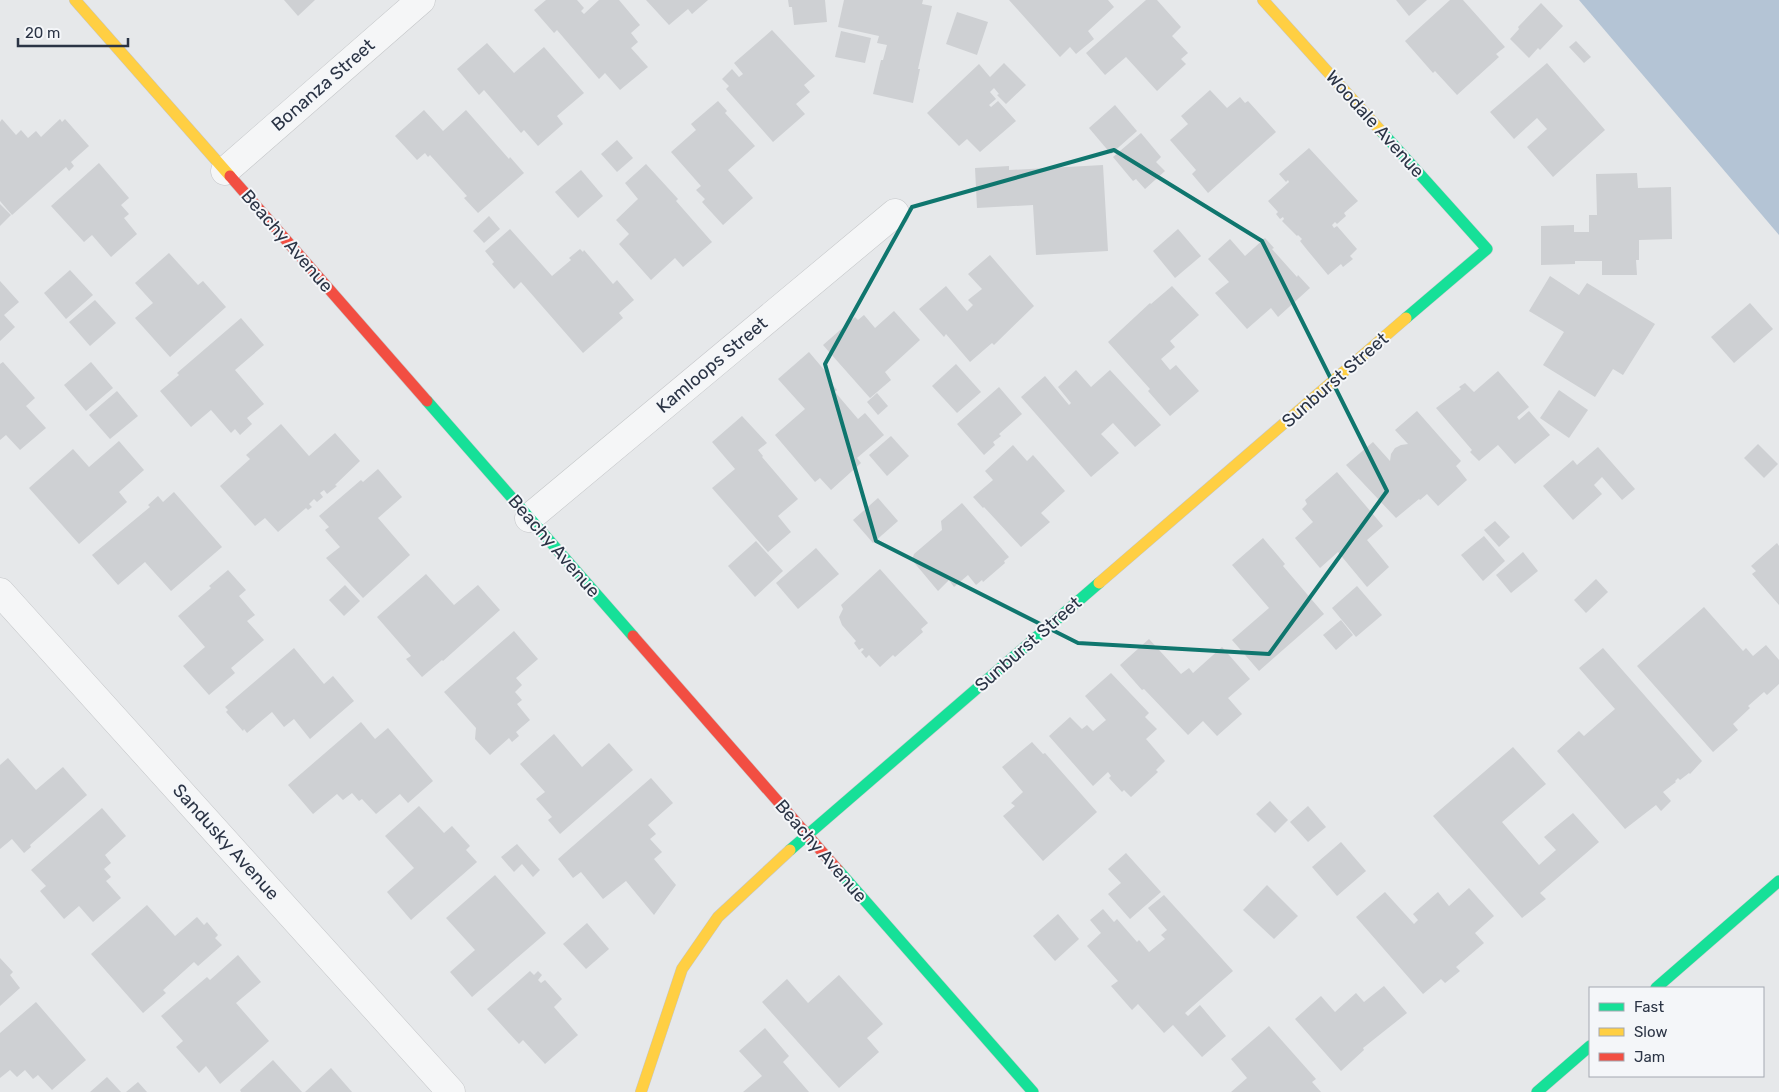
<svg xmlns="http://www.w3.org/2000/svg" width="1779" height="1092" font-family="Rubik,sans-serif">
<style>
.water{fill:#b4c4d5}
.building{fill:#ced0d3}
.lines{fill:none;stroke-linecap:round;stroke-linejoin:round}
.street-casing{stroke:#c4c6c8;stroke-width:29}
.fast-casing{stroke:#c4c6c8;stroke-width:12}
.slow-casing{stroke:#c4c6c8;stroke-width:12}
.jam-casing{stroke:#c4c6c8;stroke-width:12}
.street{stroke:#f5f6f7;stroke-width:28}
.fast{stroke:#16e098;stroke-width:11}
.slow{stroke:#ffcf43;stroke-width:11}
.jam{stroke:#f24e42;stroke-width:11}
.marked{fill:none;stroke:#0f766e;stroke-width:4;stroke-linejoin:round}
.labels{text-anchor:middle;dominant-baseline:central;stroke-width:4;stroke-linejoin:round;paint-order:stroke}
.street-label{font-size:18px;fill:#2b3445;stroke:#f4f6f9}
</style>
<rect width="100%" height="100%" fill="#e6e8ea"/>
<polygon class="water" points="1579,0 1779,0 1779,235"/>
<g class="building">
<polygon points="284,0 315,0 298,16"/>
<polygon points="546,0 577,0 584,8 581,11 584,14 599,0 619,0 640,25 631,33 638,42 631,48 648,67 620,90 605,73 599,79 557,30 554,33 534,10"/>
<polygon points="646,0 708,0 692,14 688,9 669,25"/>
<polygon points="788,0 825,0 827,22 794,25 792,7 789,7"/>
<polygon points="844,0 923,0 922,4 932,6 918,69 920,69 913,103 873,94 881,60 883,60 887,45 877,43 879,36 838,27"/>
<polygon points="1009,0 1108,0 1114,7 1088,31 1094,39 1076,54 1070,47 1060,57"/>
<polygon points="1146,0 1157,0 1181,27 1172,36 1188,53 1181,59 1186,64 1157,91 1126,57 1105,75 1086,53"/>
<polygon points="1396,0 1427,0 1409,16"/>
<polygon points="1450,0 1463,0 1505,47 1496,54 1499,57 1457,95 1435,71 1433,73 1405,41"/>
<polygon points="1541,3 1563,26 1540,50 1538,48 1529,58 1510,39 1519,29 1518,27"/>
<polygon points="957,12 988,22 977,55 946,44"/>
<polygon points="772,30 815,76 804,85 810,92 796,104 805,114 773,142 726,89 729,86 722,79 732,69 739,77 743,74 734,63"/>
<polygon points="841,31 871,38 865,63 835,57"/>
<polygon points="1576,41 1591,57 1584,63 1569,47"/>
<polygon points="487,43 514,73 544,47 584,93 557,116 563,124 538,146 524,130 521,133 484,90 479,95 457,69"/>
<polygon points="1004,63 1026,85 1006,104 997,95 999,94 994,88 990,92 996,99 989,105 991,107 998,101 1016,121 980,152 967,139 959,146 927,113 979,64 990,77"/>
<polygon points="1547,63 1605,130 1553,177 1527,147 1547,129 1537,118 1514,139 1490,112"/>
<polygon points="1210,90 1227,108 1240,97 1245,103 1248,101 1276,132 1208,193 1192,174 1196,170 1170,140 1188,124 1181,116"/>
<polygon points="718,101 727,111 725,113 755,146 728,170 753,198 723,225 702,202 705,199 696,190 701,186 671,152 696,130 691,124"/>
<polygon points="1115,105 1137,131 1111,154 1089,128"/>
<polygon points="424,110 443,131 466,110 509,159 510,157 524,173 478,213 464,198 467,196 430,155 428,157 425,153 417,160 395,136"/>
<polygon points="2,119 16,135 21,130 28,138 36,131 41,137 60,119 62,122 65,119 89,146 71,162 74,166 69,171 66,167 12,215 0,201 0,122"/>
<polygon points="1141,133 1161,157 1156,162 1165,171 1145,189 1136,179 1133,181 1113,157"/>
<polygon points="617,140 633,158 617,172 601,154"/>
<polygon points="1309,148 1358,201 1344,213 1346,216 1337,224 1335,222 1332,225 1334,228 1337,226 1357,249 1350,256 1353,259 1343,267 1341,264 1328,275 1308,251 1300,241 1302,239 1298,235 1297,236 1282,221 1284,219 1283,217 1280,219 1276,214 1278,212 1268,201 1289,182 1288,180 1286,182 1279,174"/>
<polygon points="99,163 129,198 121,205 129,214 124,218 137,234 111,257 92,235 84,242 51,206"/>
<polygon points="646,164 678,199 676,201 712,242 683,267 675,258 651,280 619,244 629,234 616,220 638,199 625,183"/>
<polygon points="1103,165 1108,251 1036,255 1033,205 977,208 975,168 1009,166 1009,170"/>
<polygon points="581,170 603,196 578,218 555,192"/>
<polygon points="1637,173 1638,188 1671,187 1672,239 1639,240 1639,260 1636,260 1637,275 1602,275 1602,261 1575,261 1575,264 1541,265 1541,226 1574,225 1574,232 1589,232 1589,215 1597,215 1596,174"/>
<polygon points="0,204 11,215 0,226"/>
<polygon points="489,216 500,229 484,243 473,231"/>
<polygon points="510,229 552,276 571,260 569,258 580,249 583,252 584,250 613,284 617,280 634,300 619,313 623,318 583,353 521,282 514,289 492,264 494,262 485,251"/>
<polygon points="1178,229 1201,256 1175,278 1153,251"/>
<polygon points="1265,238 1274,248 1272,249 1297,277 1298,275 1310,288 1278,317 1271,308 1247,329 1215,293 1229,282 1208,259 1230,239 1245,256"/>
<polygon points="169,253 198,285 203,281 226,307 170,357 135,318 153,303 135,283"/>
<polygon points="990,255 1034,306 994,345 992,343 970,362 946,334 944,337 919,309 946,286 967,311 973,305 968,300 982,289 968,274"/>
<polygon points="70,270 93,295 66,319 44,293"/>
<polygon points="1550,276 1579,295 1587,283 1655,324 1623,375 1613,369 1595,397 1543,365 1564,332 1529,311"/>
<polygon points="0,281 19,302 4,315 15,327 0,341"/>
<polygon points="1172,286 1199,315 1170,341 1175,347 1161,359 1170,370 1176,365 1199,391 1170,416 1148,391 1150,389 1108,342 1150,303 1151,304"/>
<polygon points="95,300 116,323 90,346 69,322"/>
<polygon points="1750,303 1773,329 1734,363 1711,337"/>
<polygon points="894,311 920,340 885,372 891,380 870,398 823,345 855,317 858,320 864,315 875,328"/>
<polygon points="241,318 264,345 235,370 264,404 247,418 252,424 240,435 235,429 231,433 211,410 191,427 160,391 179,375 177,373"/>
<polygon points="809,352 831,378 828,380 837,390 835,392 858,419 865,413 884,435 857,458 861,463 831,490 820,478 815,482 775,435 805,409 778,379"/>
<polygon points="3,362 35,398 26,406 46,428 20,450 6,435 0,440 0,364"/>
<polygon points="91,362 113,388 86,411 64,385"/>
<polygon points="956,364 981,392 957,413 932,386"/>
<polygon points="1076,370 1091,387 1110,370 1161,425 1135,447 1113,423 1101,434 1119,453 1091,477 1021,397 1045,376 1069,405 1071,403 1058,387"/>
<polygon points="1498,371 1529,407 1517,417 1519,420 1529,411 1550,435 1515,464 1498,445 1479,461 1470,452 1472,450 1436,408 1461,389 1459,387 1465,383 1474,392"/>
<polygon points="999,387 1022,414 999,434 1001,436 993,442 995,445 984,455 957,424"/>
<polygon points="1559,390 1588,410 1569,438 1540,418"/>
<polygon points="117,391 138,416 110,439 89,415"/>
<polygon points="877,393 888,406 878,415 867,402"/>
<polygon points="1417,411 1461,461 1456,466 1467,480 1438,506 1427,494 1420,500 1419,499 1396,518 1346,465 1373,442 1390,461 1391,454 1395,448 1401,445 1408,444 1395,430"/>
<polygon points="742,416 767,443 758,450 763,456 762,457 798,499 778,516 791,532 768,552 712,488 735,469 712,442"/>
<polygon points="281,424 309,456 335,433 360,461 335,485 337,486 327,494 324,490 320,493 323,497 317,502 314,499 309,504 312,507 308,510 306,508 278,532 265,518 255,526 220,486 250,459 246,455"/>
<polygon points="891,436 909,456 887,476 869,455"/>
<polygon points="119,441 144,470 119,492 127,502 79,544 29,488 73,449 89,467"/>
<polygon points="1758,444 1778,464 1764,478 1744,458"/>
<polygon points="1013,445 1027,461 1033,455 1065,491 1041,513 1050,522 1021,547 984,507 983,508 973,497 993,480 985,471"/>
<polygon points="1598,447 1635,489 1622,500 1602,477 1594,485 1602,494 1573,520 1543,486 1573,460 1577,465"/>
<polygon points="378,469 402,497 378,518 410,555 363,598 326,558 340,547 325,530 329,527 319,516 361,480 363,482"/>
<polygon points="1337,472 1383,526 1367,540 1389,567 1367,587 1338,552 1320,568 1295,538 1313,522 1302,509 1307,504 1305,500"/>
<polygon points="174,492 222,547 171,591 145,562 118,585 92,555 150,507 148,505 158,496 163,502"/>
<polygon points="878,498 898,521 873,543 853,520"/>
<polygon points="962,503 1009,557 1004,561 1005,563 983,582 982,580 976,585 968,575 954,587 949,580 938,591 912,560 914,554 942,530 941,521"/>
<polygon points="1495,521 1510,537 1499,547 1484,530"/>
<polygon points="1484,536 1505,561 1483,581 1461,555"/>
<polygon points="1263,538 1285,564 1283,566 1324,614 1259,671 1232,640 1269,608 1232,565"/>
<polygon points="756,541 783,571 755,597 728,566"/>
<polygon points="1777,543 1779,546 1779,605 1752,574 1756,571 1751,566"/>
<polygon points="816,548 839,574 798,609 776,583"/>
<polygon points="1523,552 1538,571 1511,593 1496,575"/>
<polygon points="880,569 928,623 921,629 923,632 895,657 893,655 880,667 869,655 866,658 861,652 864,649 862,648 859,650 854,643 856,641 842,625 839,617 843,609 841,605"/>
<polygon points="228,570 246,590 239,596 255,615 247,621 264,640 231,668 235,673 209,695 183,666 205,647 178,616 211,588 209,586"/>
<polygon points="426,574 454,605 478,585 500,610 443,661 442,660 422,677 406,659 411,656 377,617"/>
<polygon points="1596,579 1608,592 1586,613 1574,600"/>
<polygon points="345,585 360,601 344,616 329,600"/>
<polygon points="1357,586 1382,615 1356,637 1332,608"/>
<polygon points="1704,607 1743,651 1746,648 1753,656 1766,645 1779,660 1779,684 1767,695 1764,692 1748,706 1750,708 1733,724 1738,730 1713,752 1637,666"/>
<polygon points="1341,620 1353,635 1336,650 1323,635"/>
<polygon points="514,631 538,659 516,678 522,685 515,692 522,700 517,704 530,720 516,732 519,736 512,742 509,738 490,755 475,739 476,728 444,692"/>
<polygon points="1149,639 1181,674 1189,668 1193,673 1222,647 1250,679 1228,698 1242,714 1217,736 1203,721 1188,735 1144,689 1142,690 1120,665"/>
<polygon points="294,648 324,684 333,676 354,701 310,739 294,719 284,727 272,712 247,733 244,729 243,731 226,712 228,710 225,707"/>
<polygon points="1603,648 1702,761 1690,774 1689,773 1680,780 1678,778 1675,781 1676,782 1663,792 1671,801 1661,811 1656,805 1625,829 1557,751 1579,731 1584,736 1615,709 1579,668"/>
<polygon points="1111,673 1149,713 1145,717 1157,729 1146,739 1165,761 1156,770 1158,772 1131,797 1124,790 1122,792 1109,778 1111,776 1108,772 1093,786 1049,736 1070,717 1082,729 1087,725 1093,731 1106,720 1085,696"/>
<polygon points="361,722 375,739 388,728 433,781 408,803 400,794 376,814 362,799 359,801 352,793 343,800 337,794 313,814 288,785"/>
<polygon points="554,734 582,767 609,743 633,770 560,834 548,820 552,817 536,799 545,792 520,764"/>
<polygon points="1032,742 1043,754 1045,753 1097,812 1043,861 1003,816 1015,806 1011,803 1023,792 1002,767"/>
<polygon points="1513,747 1546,784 1502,822 1539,865 1556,850 1544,837 1573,813 1599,842 1540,893 1546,899 1522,918 1433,816"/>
<polygon points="8,758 36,790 63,767 87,795 30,845 31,847 24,853 12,839 0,849 0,765"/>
<polygon points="651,778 673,803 648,825 656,834 650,839 662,852 654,859 676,885 654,915 626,881 603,899 581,872 573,878 558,859"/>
<polygon points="1270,801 1288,820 1275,833 1256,814"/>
<polygon points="419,806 444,833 452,826 470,846 466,850 477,862 411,920 387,892 414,868 385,836"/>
<polygon points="1308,806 1326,827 1308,842 1290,822"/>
<polygon points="102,808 126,836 105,855 111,863 104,869 111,877 106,881 121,898 93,922 79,906 64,919 40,891 46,886 31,870"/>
<polygon points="1341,842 1366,871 1337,896 1312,867"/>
<polygon points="517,844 540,870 533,877 522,864 514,872 501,857"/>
<polygon points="1126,853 1161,892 1130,919 1108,894 1121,883 1108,869"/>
<polygon points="495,875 546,933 472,997 450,972 475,950 446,918"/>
<polygon points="1267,885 1298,916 1274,939 1243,910"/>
<polygon points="1469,888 1494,916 1475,933 1484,943 1456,967 1460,971 1445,983 1441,979 1423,994 1356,917 1385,892 1414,924 1418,920 1413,914 1438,892 1449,906"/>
<polygon points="1164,895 1233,971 1185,1013 1188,1016 1200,1005 1226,1036 1202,1057 1173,1025 1164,1033 1138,1004 1132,1010 1111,986 1118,981 1087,946 1101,933 1090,920 1103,909 1114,922 1117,919 1137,942 1139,940 1149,952 1165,939 1161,935 1167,930 1148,908"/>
<polygon points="147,905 175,936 197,917 204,925 207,922 218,935 215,938 222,945 198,966 194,962 163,990 166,993 143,1013 91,954"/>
<polygon points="1058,914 1079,939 1055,961 1033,936"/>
<polygon points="587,923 609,949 586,969 563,944"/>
<polygon points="238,955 261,982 236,1003 269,1041 220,1084 206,1066 199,1073 176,1047 183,1041 161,1016 207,977 210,980"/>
<polygon points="0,958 13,972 10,975 20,988 0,1006"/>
<polygon points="530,971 534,975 538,971 542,975 538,980 541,983 545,980 562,999 554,1007 578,1035 545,1064 523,1040 519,1044 487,1009"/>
<polygon points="839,975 883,1024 867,1038 879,1052 839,1088 762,1002 787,979 808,1003"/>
<polygon points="1384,986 1407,1013 1363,1048 1364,1050 1341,1071 1295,1019 1321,996 1335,1012 1356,993 1364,1002"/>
<polygon points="36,1002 86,1060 52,1090 38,1075 33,1079 25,1070 17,1077 10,1070 0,1078 0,1033"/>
<polygon points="1269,1026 1316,1079 1312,1082 1321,1092 1231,1092 1247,1078 1231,1059"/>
<polygon points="765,1028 789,1056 783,1062 809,1092 743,1092 762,1076 739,1051"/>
<polygon points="273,1060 302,1092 241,1092 240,1090"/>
<polygon points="331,1068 352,1092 305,1092"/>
<polygon points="107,1077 121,1092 90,1092"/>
<polygon points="138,1082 147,1092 126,1092"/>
</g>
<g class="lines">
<g class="street-casing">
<g id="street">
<polyline points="225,171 421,0"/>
<polyline points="529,518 895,213"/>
<polyline points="0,592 451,1092"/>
</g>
</g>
<g class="fast-casing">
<g id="fast">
<polyline points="1381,131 1487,249 1406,318"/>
<polyline points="427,401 633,636"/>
<polyline points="790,850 1099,583"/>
<polyline points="838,870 1033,1092"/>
<polyline points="1656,988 1779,881"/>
<polyline points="1537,1092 1590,1046"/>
</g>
</g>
<g class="slow-casing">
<g id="slow">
<polyline points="75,0 230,176"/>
<polyline points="1263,0 1381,131"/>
<polyline points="1099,583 1406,318"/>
<polyline points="641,1092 682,969 718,917 790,850"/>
</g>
</g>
<g class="jam-casing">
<g id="jam">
<polyline points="230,176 427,401"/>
<polyline points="633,636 838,870"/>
</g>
</g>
<use href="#street" class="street"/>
<use href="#fast" class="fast"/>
<use href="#slow" class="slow"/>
<use href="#jam" class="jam"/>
</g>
<path class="marked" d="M1114 150 1262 241 1387 491 1269 654 1078 643 876 541 825 364 912 207Z"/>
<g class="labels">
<g class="street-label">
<text transform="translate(323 85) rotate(-41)">Bonanza Street</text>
<text transform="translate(1375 124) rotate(48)">Woodale Avenue</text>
<text transform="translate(287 241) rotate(49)">Beachy Avenue</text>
<text transform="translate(712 365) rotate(-40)">Kamloops Street</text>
<text transform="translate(1335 380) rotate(-41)">Sunburst Street</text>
<text transform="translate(554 546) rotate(49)">Beachy Avenue</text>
<text transform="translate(1028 644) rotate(-41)">Sunburst Street</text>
<text transform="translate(226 842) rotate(48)">Sandusky Avenue</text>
<text transform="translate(821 851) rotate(49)">Beachy Avenue</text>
</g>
</g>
<rect x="1589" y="987" width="175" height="90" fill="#f4f6f9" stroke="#a4a8b1"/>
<rect x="1599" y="1003" width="25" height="8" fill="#16e098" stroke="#a4a8b1"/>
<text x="1634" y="1012" font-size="15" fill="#2b3445">Fast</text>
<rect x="1599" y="1028" width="25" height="8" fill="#ffcf43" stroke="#a4a8b1"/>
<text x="1634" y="1037" font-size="15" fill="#2b3445">Slow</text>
<rect x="1599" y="1053" width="25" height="8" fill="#f24e42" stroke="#a4a8b1"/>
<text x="1634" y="1062" font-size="15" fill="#2b3445">Jam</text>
<path d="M18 38v8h110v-8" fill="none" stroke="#2b3445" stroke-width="2.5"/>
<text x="25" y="38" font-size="15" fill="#2b3445" stroke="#f4f6f9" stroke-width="4" paint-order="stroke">20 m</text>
</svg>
